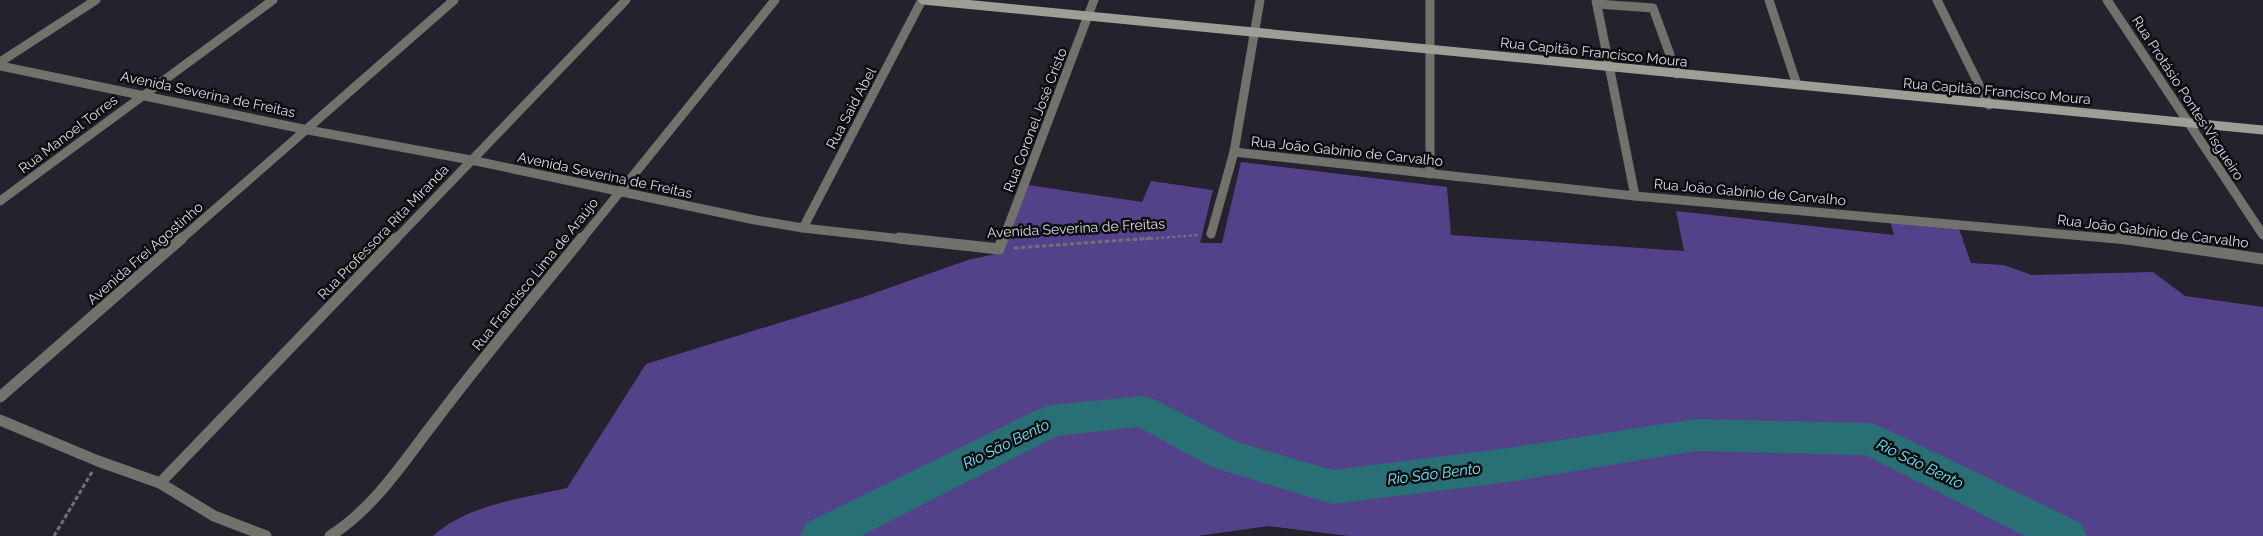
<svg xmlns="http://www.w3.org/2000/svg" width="2263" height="536" font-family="Raleway,sans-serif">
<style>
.forest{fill:#53418a}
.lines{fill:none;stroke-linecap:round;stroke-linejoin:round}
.river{fill:#286f76;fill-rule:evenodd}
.path-far1{stroke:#727079;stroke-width:2.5;stroke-dasharray:3 2.5;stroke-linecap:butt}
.path{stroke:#727079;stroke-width:3;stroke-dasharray:4.5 2.5;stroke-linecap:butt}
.lane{stroke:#72726c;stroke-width:9}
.street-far1{stroke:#72726c;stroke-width:9}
.street{stroke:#72726c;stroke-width:11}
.secondary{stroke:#9f9e96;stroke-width:9}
.labels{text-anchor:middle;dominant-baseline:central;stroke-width:5;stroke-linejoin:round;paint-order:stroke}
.street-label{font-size:14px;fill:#dddce3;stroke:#0d0c10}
.water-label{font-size:15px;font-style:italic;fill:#66ecfa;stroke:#0d0c10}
</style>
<rect width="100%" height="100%" fill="#24222c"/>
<path class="forest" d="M1241 162 1447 187 1451 235 1684 251 1676 211 1894 235 1890 221 1959 229 1971 263 2004 265 2032 275 2153 272 2185 296 2263 307V536H1349L1269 526 1197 536H433C466 505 524 498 567 488L646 364 863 297 968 260 1000 253 1028 185 1142 202 1151 181 1213 190 1200 243H1222Z"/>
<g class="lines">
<polygon class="river" points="1142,396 1156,400 1237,442 1332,470 1509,448 1695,419 1870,423 1884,428 2081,523 2087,536 2025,536 1865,455 1695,451 1509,482 1332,504 1212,467 1138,427 1057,436 861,536 800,536 806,523 1037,410 1051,405"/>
<polyline class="path-far1" points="1134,240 1198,235"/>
<g class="path">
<polyline points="1014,248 1152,238"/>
<polyline points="54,536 92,472"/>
</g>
<polyline class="lane" points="1597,4 1653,8 1677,74"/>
<g class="street-far1">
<polyline points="1430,0 1430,174"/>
<polyline points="1596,0 1635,196"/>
<polyline points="1769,0 1797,85"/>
<polyline points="1937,0 1989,105"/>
<polyline points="2107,0 2263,235"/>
<polyline points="0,62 96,0"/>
<polyline points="0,66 308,130 471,160 755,220 803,228 911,240"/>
<polyline points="1234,152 1635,196 2128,240"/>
<polyline points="0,201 273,0"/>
<polyline points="803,228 922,0"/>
<polyline points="1211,234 1234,152 1260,0"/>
<polyline points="180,240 454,0"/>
<polyline points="395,240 626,0"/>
<polyline points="581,240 775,0"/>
<polyline points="1003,240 1094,0"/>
</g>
<g class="street">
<polyline points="899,238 999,249 1003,238"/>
<polyline points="2120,238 2263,259"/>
<polyline points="0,397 182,238"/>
<polyline points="0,420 98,461 160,483 214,516 266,536"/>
<polyline points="160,483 396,238"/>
<path d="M330 536C377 506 405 459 439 416 485 355 534 297 582 238"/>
</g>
<polyline class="secondary" points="923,0 2263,130"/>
</g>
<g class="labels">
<g class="street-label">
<text transform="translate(1594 52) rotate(6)">Rua Capitão Francisco Moura</text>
<text transform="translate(1997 91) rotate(5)">Rua Capitão Francisco Moura</text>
<text transform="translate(208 94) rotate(12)">Avenida Severina de Freitas</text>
<text transform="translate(2188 98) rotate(57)">Rua Protásio Pontes Visgueiro</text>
<text transform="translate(851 108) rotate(-62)">Rua Said Abel</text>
<text transform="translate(1035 120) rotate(-69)">Rua Coronel José Cristo</text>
<text transform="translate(68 134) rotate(-37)">Rua Manoel Torres</text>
<text transform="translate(1347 151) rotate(6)">Rua João Gabínio de Carvalho</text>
<text transform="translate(605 175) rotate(12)">Avenida Severina de Freitas</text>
<text transform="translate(1750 192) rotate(5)">Rua João Gabínio de Carvalho</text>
<text transform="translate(1076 228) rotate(-3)">Avenida Severina de Freitas</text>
<text transform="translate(2153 231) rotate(7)">Rua João Gabínio de Carvalho</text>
<text transform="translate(383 232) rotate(-46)">Rua Professora Rita Miranda</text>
<text transform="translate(145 253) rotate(-41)">Avenida Frei Agostinho</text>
<text transform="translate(535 274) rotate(-51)">Rua Francisco Lima de Araújo</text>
</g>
<g class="water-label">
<text transform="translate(1006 444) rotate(-26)">Rio São Bento</text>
<text transform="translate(1920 464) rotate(26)">Rio São Bento</text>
<text transform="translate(1434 474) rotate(-7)">Rio São Bento</text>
</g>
</g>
</svg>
